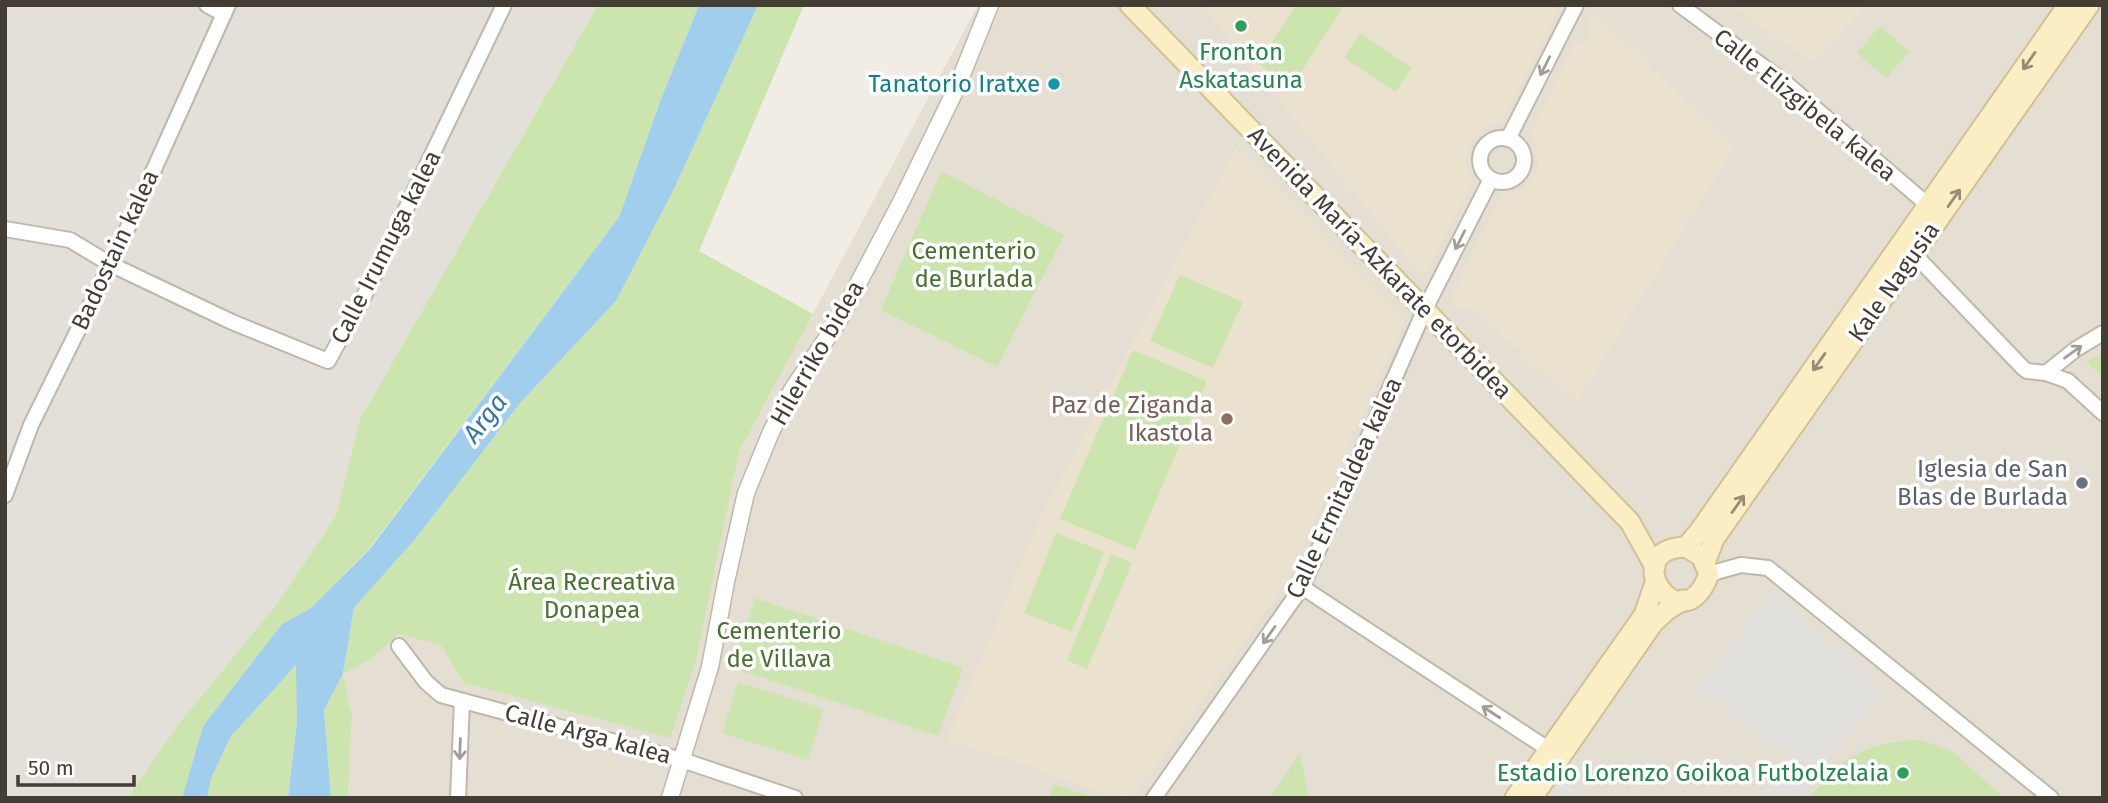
<svg xmlns="http://www.w3.org/2000/svg" width="2108" height="803" font-family="'Fira Sans',sans-serif">
<style>
.residential{fill:#e5dfd3}
.industrial{fill:#e3dfd9}
.education{fill:#eae2cf}
.green{fill:#cce5ae}
.parking{fill:#e2e0dd}
.water{fill:#a2ceed}
.lines{fill:none;stroke-linecap:round;stroke-linejoin:round}
.minor-casing{stroke:#bfb8aa;stroke-width:18}
.tertiary-casing{stroke:#bfb8aa;stroke-width:19}
.secondary-casing{stroke:#d0c196;stroke-width:23}
.minor{stroke:#fff;stroke-width:14}
.tertiary{stroke:#fff;stroke-width:16}
.secondary{stroke:#fceec4;stroke-width:19}
.oneway{stroke:#968d75}
.oneway2{stroke:#a19e9a}
.leisure-dot{fill:#2e9e5b;stroke:#fff;stroke-width:2.5}
.culture-dot{fill:#0f9aa8;stroke:#fff;stroke-width:2.5}
.education-dot{fill:#8d6e63;stroke:#fff;stroke-width:2.5}
.worship-dot{fill:#6b7280;stroke:#fff;stroke-width:2.5}
.labels{text-anchor:middle;dominant-baseline:central;stroke-width:7;stroke-linejoin:round;paint-order:stroke}
.leisure-label{font-size:24px;fill:#27864d;stroke:#fff}
.culture-label{font-size:24px;fill:#0d838f;stroke:#fff;text-anchor:end}
.street-label{font-size:24px;fill:#433d34;stroke:#fff}
.park-label{font-size:24px;fill:#46722b;stroke:#fff}
.education-label{font-size:24px;fill:#785e54;stroke:#fff;text-anchor:end}
.worship-label{font-size:24px;fill:#5b616d;stroke:#fff;text-anchor:end}
.water-label{font-size:26px;font-style:italic;fill:#3378aa;stroke:#fff}
</style>
<rect width="100%" height="100%" fill="#f1ede4"/>
<polygon class="residential" points="978,5 2103,5 2103,798 348,798 352,716 343,674 370,660 399,634 441,644 464,683 739,452"/>
<polygon class="industrial" points="5,5 598,5 360,419 336,516 277,604 177,726 128,798 5,798"/>
<g class="education">
<polygon points="1202,5 1561,5 1502,122 1489,125 1479,131 1473,139 1465,161 1472,184 1425,273 1419,272"/>
<polygon points="1732,5 1867,5 1813,63"/>
<polygon points="1590,12 1735,146 1577,402 1472,308 1454,309 1453,294 1501,195 1523,189 1535,175 1539,164 1531,133 1575,42 1588,44"/>
<polygon points="1235,149 1405,321 1288,580 1132,798 1119,798 947,740 1041,516"/>
</g>
<g class="green">
<polygon points="598,5 699,5 661,99 619,217 369,549 311,608 282,624 203,726 182,798 128,798 177,726 277,604 336,516 360,419"/>
<polygon points="758,5 804,5 699,251 813,314 739,452 696,660 670,738 464,683 441,645 399,634 370,660 343,674 352,716 348,798 331,798 324,710 343,674 354,608 417,537 521,402 616,301 675,187"/>
<polygon points="1296,5 1336,5 1342,9 1292,86 1258,64"/>
<polygon points="1880,26 1909,52 1886,78 1857,53"/>
<polygon points="1360,33 1412,68 1395,92 1344,58"/>
<polygon points="941,171 1064,235 997,367 881,310"/>
<polygon points="1180,275 1243,302 1213,368 1150,341"/>
<polygon points="1133,350 1207,381 1135,550 1060,519"/>
<polygon points="2103,353 2103,377 2086,362"/>
<polygon points="1056,533 1104,552 1072,632 1024,613"/>
<polygon points="1111,554 1132,563 1087,669 1067,660"/>
<polygon points="755,598 963,668 938,736 733,668"/>
<polygon points="299,663 297,720 288,798 207,798 211,779 231,736 271,690"/>
<polygon points="738,682 824,709 808,760 722,733"/>
<path d="M1920 740 1953 752 2004 798H1810C1838 757 1871 741 1920 740Z"/>
<polygon points="1300,753 1309,798 1270,798"/>
<polygon points="1054,784 1095,798 1049,798"/>
</g>
<g class="parking">
<polygon points="1772,591 1883,690 1797,798 1757,798 1789,756 1699,689"/>
<polygon points="1563,781 1583,798 1551,797"/>
</g>
<polygon class="water" points="699,5 758,5 675,187 616,301 521,402 417,537 354,608 343,674 324,710 331,798 288,798 297,720 296,665 231,736 211,779 207,798 182,798 203,726 282,624 311,608 370,549 619,217 661,99"/>
<g class="lines">
<g class="minor-casing">
<g id="minor">
<polyline points="207,5 224,14"/>
<polyline points="1680,5 1787,84 1929,206 1931,213"/>
<circle cx="1502" cy="160" r="22"/>
<polyline points="1508,139 1576,5"/>
<polyline points="5,229 70,240 110,264 232,322 328,361 366,292 504,5"/>
<polyline points="1915,246 1914,254 2023,368 2027,371 2046,373 2068,381 2103,413"/>
<polyline points="2046,373 2076,349 2103,333"/>
<polyline points="5,495 31,425 119,247 228,5"/>
<polyline points="1709,574 1741,565 1768,568 2051,798"/>
<polyline points="1302,587 1548,749"/>
<polyline points="399,646 426,682 441,695 682,760 795,798"/>
<polyline points="458,798 462,701"/>
<polyline points="1154,798 1302,587 1425,309 1491,179"/>
</g>
</g>
<g class="tertiary-casing">
<polyline id="tertiary" points="670,798 710,667 726,582 746,493 771,432 792,390 839,320 901,202 957,87 990,5"/>
</g>
<g class="secondary-casing">
<g id="secondary">
<polyline points="1130,5 1630,522 1655,567"/>
<polyline points="1686,547 1701,529 2068,5"/>
<path d="M1686 547 1701 556 1709 574C1682 648 1614 549 1686 547Z"/>
<polyline points="1705,563 1714,539 2089,5"/>
<polyline points="1515,798 1644,615 1655,583"/>
<polyline points="1532,798 1653,623 1667,610 1683,600"/>
</g>
</g>
<use href="#minor" class="minor"/>
<use href="#tertiary" class="tertiary"/>
<use href="#secondary" class="secondary"/>
</g>
<defs><path id="oneway-shaft" d="M-6 0H5M1.5-3L5.5 0L1.5 3" fill="none" stroke-width="1.6" stroke-linecap="round" stroke-linejoin="round" transform="scale(1.75)"/></defs>
<g class="oneway">
<use href="#oneway-shaft" transform="translate(2029 61) rotate(125)"/>
<use href="#oneway-shaft" transform="translate(1954 198) rotate(-55)"/>
<use href="#oneway-shaft" transform="translate(1819 362) rotate(125)"/>
<use href="#oneway-shaft" transform="translate(1738 504) rotate(-55)"/>
</g>
<g class="oneway2">
<use href="#oneway-shaft" transform="translate(1545 66) rotate(117)"/>
<use href="#oneway-shaft" transform="translate(1460 240) rotate(117)"/>
<use href="#oneway-shaft" transform="translate(2073 352) rotate(-36)"/>
<use href="#oneway-shaft" transform="translate(1269 635) rotate(125)"/>
<use href="#oneway-shaft" transform="translate(1491 712) rotate(-147)"/>
<use href="#oneway-shaft" transform="translate(460 749) rotate(92)"/>
</g>
<g class="leisure-dot">
<circle cx="1241" cy="26" r="7"/>
<circle cx="1903" cy="773" r="7"/>
</g>
<circle class="culture-dot" cx="1054" cy="84" r="7"/>
<circle class="education-dot" cx="1227" cy="419" r="7"/>
<circle class="worship-dot" cx="2082" cy="483" r="7"/>
<g class="labels">
<g class="leisure-label">
<text x="1241" y="52">Fronton<tspan x="1241" dy="28">Askatasuna</tspan></text>
<text x="1889" y="773" text-anchor="end">Estadio Lorenzo Goikoa Futbolzelaia</text>
</g>
<g class="culture-label">
<text x="1040" y="84">Tanatorio Iratxe</text>
</g>
<g class="street-label">
<text transform="translate(1805 105) rotate(39)">Calle Elizgibela kalea</text>
<text transform="translate(386 247) rotate(-63)">Calle Irumuga kalea</text>
<text transform="translate(115 250) rotate(-65)">Badostain kalea</text>
<text transform="translate(1380 263) rotate(46)">Avenida María-Azkarate etorbidea</text>
<text transform="translate(1894 282) rotate(-55)">Kale Nagusia</text>
<text transform="translate(817 353) rotate(-60)">Hilerriko bidea</text>
<text transform="translate(1344 488) rotate(-65)">Calle Ermitaldea kalea</text>
<text transform="translate(588 734) rotate(15)">Calle Arga kalea</text>
</g>
<g class="park-label">
<text x="974" y="251">Cementerio<tspan x="974" dy="28">de Burlada</tspan></text>
<text x="592" y="582">Área Recreativa<tspan x="592" dy="28">Donapea</tspan></text>
<text x="779" y="631">Cementerio<tspan x="779" dy="28">de Villava</tspan></text>
</g>
<g class="education-label">
<text x="1213" y="405">Paz de Ziganda<tspan x="1213" dy="28">Ikastola</tspan></text>
</g>
<g class="worship-label">
<text x="2068" y="469">Iglesia de San<tspan x="2068" dy="28">Blas de Burlada</tspan></text>
</g>
<g class="water-label">
<text transform="translate(485 418) rotate(-52)">Arga</text>
</g>
</g>
<rect width="2108" height="803" fill="none" stroke="#433d34" stroke-width="14"/>
<path d="M18 775v10h116v-10" fill="none" stroke="#433d34" stroke-width="3.5"/>
<text x="28" y="775" font-size="21" fill="#433d34" stroke="#ffffff" stroke-width="5" paint-order="stroke">50 m</text>
</svg>
